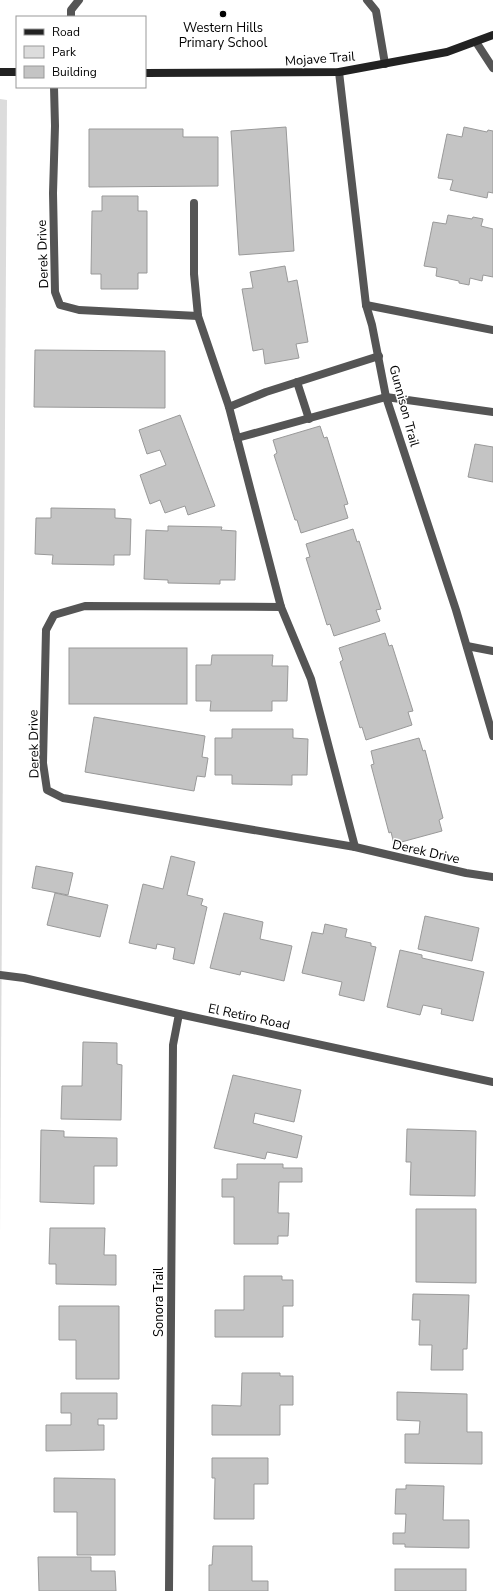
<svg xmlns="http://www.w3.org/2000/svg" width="493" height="1591" font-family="'Nunito Sans',sans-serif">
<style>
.green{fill:#dcdcdc}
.building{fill:#c4c4c4;stroke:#999}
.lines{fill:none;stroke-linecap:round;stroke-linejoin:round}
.lane{stroke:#555;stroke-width:8}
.street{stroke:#555;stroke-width:8}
.secondary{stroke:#222;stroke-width:8}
.poi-dot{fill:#000;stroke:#fff;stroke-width:1.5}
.labels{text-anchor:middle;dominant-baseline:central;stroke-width:3;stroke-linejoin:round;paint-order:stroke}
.poi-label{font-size:13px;fill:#000;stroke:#fff}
.street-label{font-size:13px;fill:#000;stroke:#fff}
</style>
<rect width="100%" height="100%" fill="#fff"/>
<polygon class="green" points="0,99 7,100 0,1234"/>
<g class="building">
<polygon points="286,127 294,251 239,255 231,131"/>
<polygon points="464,127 487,132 488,130 493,131 493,193 488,192 487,198 450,190 453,180 438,178 447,134 462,137"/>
<polygon points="89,129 183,129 183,137 218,137 218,186 89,187"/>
<polygon points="102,196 138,196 138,211 147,211 147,273 138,273 138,289 101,289 101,274 91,274 92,211 102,211"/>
<polygon points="448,215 472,219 473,217 483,219 481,226 493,229 493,277 483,275 482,281 470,278 469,285 459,283 459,281 436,276 437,268 424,266 433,222 446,224"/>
<polygon points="285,266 288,282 297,280 308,342 296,344 299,358 265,364 263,349 253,351 242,289 253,288 250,272"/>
<polygon points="35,350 165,351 165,408 34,407"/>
<polygon points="180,415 215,506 188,515 185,506 165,513 160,500 150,504 140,475 166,465 160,450 147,454 139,430"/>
<polygon points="320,426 324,438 327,437 348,504 344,505 348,518 301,533 297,520 295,520 274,455 277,453 273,440"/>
<polygon points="475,444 493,447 493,482 468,477"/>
<polygon points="51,508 115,509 115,518 131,519 130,555 114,555 114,565 52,564 53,555 35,554 36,518 51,518"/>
<polygon points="168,526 222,527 221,530 236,531 235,580 220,580 220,584 168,583 168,580 144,579 146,530 168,531"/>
<polygon points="353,529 357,542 359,541 381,609 376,610 380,621 334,636 330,624 327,625 306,558 310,557 306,544"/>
<polygon points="385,633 389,646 392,645 413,711 408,712 412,725 366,740 362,727 360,728 340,662 343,660 339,648"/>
<rect x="69" y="648" width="118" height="56"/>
<polygon points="212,655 273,655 272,666 288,666 287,701 272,701 272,711 210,711 211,701 196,701 196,665 211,665"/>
<polygon points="94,717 205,736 202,757 208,758 205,777 197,776 194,791 85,772"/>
<polygon points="232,729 293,729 293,738 308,739 307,775 292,775 292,785 232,784 232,775 215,775 215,738 232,738"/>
<polygon points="419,738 423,751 425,750 443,818 439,820 442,831 394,844 391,832 389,833 371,765 374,764 371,751"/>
<polygon points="171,856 195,862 187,895 203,899 201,905 207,907 194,964 173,959 175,948 157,944 156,949 129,943 143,884 163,889"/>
<polygon points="36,866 73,873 68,895 32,888"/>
<polygon points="55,893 108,905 100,937 47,925"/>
<polygon points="224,913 263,922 260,939 292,946 284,981 241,971 240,975 210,968"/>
<polygon points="425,916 479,928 472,961 418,949"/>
<polygon points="325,924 347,929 345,937 371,943 371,946 376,947 364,1001 339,995 342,982 302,973 312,932 323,934"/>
<polygon points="400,950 422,955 422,958 484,972 473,1021 441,1014 442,1009 423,1005 420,1015 387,1007"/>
<polygon points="83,1042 117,1043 117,1064 122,1065 121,1120 61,1119 62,1086 82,1086"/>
<polygon points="233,1075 301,1090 294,1122 255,1113 253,1123 302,1136 297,1158 267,1152 265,1159 214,1148"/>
<polygon points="407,1129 476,1131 475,1196 410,1195 411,1162 406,1162"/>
<polygon points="41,1130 64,1131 64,1137 117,1138 117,1166 94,1166 94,1204 40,1202"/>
<polygon points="237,1164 283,1164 283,1168 302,1168 302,1182 279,1182 278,1213 289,1213 288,1236 278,1236 278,1244 234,1244 234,1197 222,1197 222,1179 237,1179"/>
<polygon points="416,1209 476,1209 476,1283 416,1282"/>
<polygon points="50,1228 105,1228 104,1255 116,1255 116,1285 56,1284 56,1264 49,1264"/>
<polygon points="244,1276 282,1276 282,1280 293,1280 293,1306 283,1306 283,1337 215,1337 215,1310 244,1310"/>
<polygon points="413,1294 469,1295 467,1349 463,1349 463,1370 431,1370 432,1345 419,1345 420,1320 412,1320"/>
<polygon points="59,1306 119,1306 119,1379 76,1379 76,1340 59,1340"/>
<polygon points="242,1373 280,1373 280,1376 293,1376 293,1405 280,1405 280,1435 212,1435 212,1405 241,1406"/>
<polygon points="397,1392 467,1394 467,1432 482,1432 482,1464 405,1463 405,1434 419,1434 420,1421 397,1420"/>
<polygon points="61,1393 117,1393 117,1419 98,1419 98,1425 104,1425 104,1450 46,1451 46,1425 71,1425 71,1413 61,1413"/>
<polygon points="212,1458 268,1458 268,1484 254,1484 254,1519 214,1519 215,1478 212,1478"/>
<polygon points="54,1478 115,1479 115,1555 77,1555 77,1512 54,1512"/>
<polygon points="406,1485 444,1486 443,1520 469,1520 469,1548 405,1547 405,1544 393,1544 393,1533 405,1533 406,1514 395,1514 396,1489 406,1489"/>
<polygon points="213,1546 252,1546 252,1581 268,1581 268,1591 209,1591 209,1565 212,1565"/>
<polygon points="38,1557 91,1557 91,1571 115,1571 116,1591 39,1591"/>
<rect x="395" y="1569" width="71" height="22"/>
</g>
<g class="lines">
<g class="lane">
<polyline points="367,0 376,11 385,64"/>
<polyline points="71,17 71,10 79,0"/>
<polyline points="476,42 493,68"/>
<polyline points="54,87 55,126 53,193 55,292 60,305 79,310 198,316"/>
<polyline points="194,203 194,274 198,316 229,407 281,607 311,679 355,847"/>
<polyline points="366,305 493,330"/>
<polyline points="297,382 309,419"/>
<polyline points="229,407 266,392 379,356"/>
<polyline points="237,438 386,397 493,412"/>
<polyline points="281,607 85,606 54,615 46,630 43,763 47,790 63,798 355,847 466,873 493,877"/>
<polyline points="467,646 493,651"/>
</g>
<g class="street">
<polyline points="339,72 366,305 372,325 386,397 456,610 493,736"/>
<polyline points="0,975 24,978 179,1014 493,1082"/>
<polyline points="169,1591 173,1045 179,1014"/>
</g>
<g class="secondary">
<polyline points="0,72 17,72"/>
<polyline points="145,73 339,72 447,52 493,35"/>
</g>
</g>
<circle class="poi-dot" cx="223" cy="14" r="4"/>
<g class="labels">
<g class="poi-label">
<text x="223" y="28">Western Hills<tspan x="223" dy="15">Primary School</tspan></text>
</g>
<g class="street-label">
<text transform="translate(320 59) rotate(-4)">Mojave Trail</text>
<text transform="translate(43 254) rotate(-92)">Derek Drive</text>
<text transform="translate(404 406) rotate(75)">Gunnison Trail</text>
<text transform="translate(34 744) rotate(-91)">Derek Drive</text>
<text transform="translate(426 852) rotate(13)">Derek Drive</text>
<text transform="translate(249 1017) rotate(12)">El Retiro Road</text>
<text transform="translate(159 1302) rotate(-90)">Sonora Trail</text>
</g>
</g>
<rect x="16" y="16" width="130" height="72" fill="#ffffff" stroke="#999999"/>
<rect x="24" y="29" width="20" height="6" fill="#222222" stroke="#999999"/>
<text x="52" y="36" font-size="12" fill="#000000">Road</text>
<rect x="24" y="46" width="20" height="12" fill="#dcdcdc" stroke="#999999"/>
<text x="52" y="56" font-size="12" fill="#000000">Park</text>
<rect x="24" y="66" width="20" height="12" fill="#c4c4c4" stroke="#999999"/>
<text x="52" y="76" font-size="12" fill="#000000">Building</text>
</svg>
